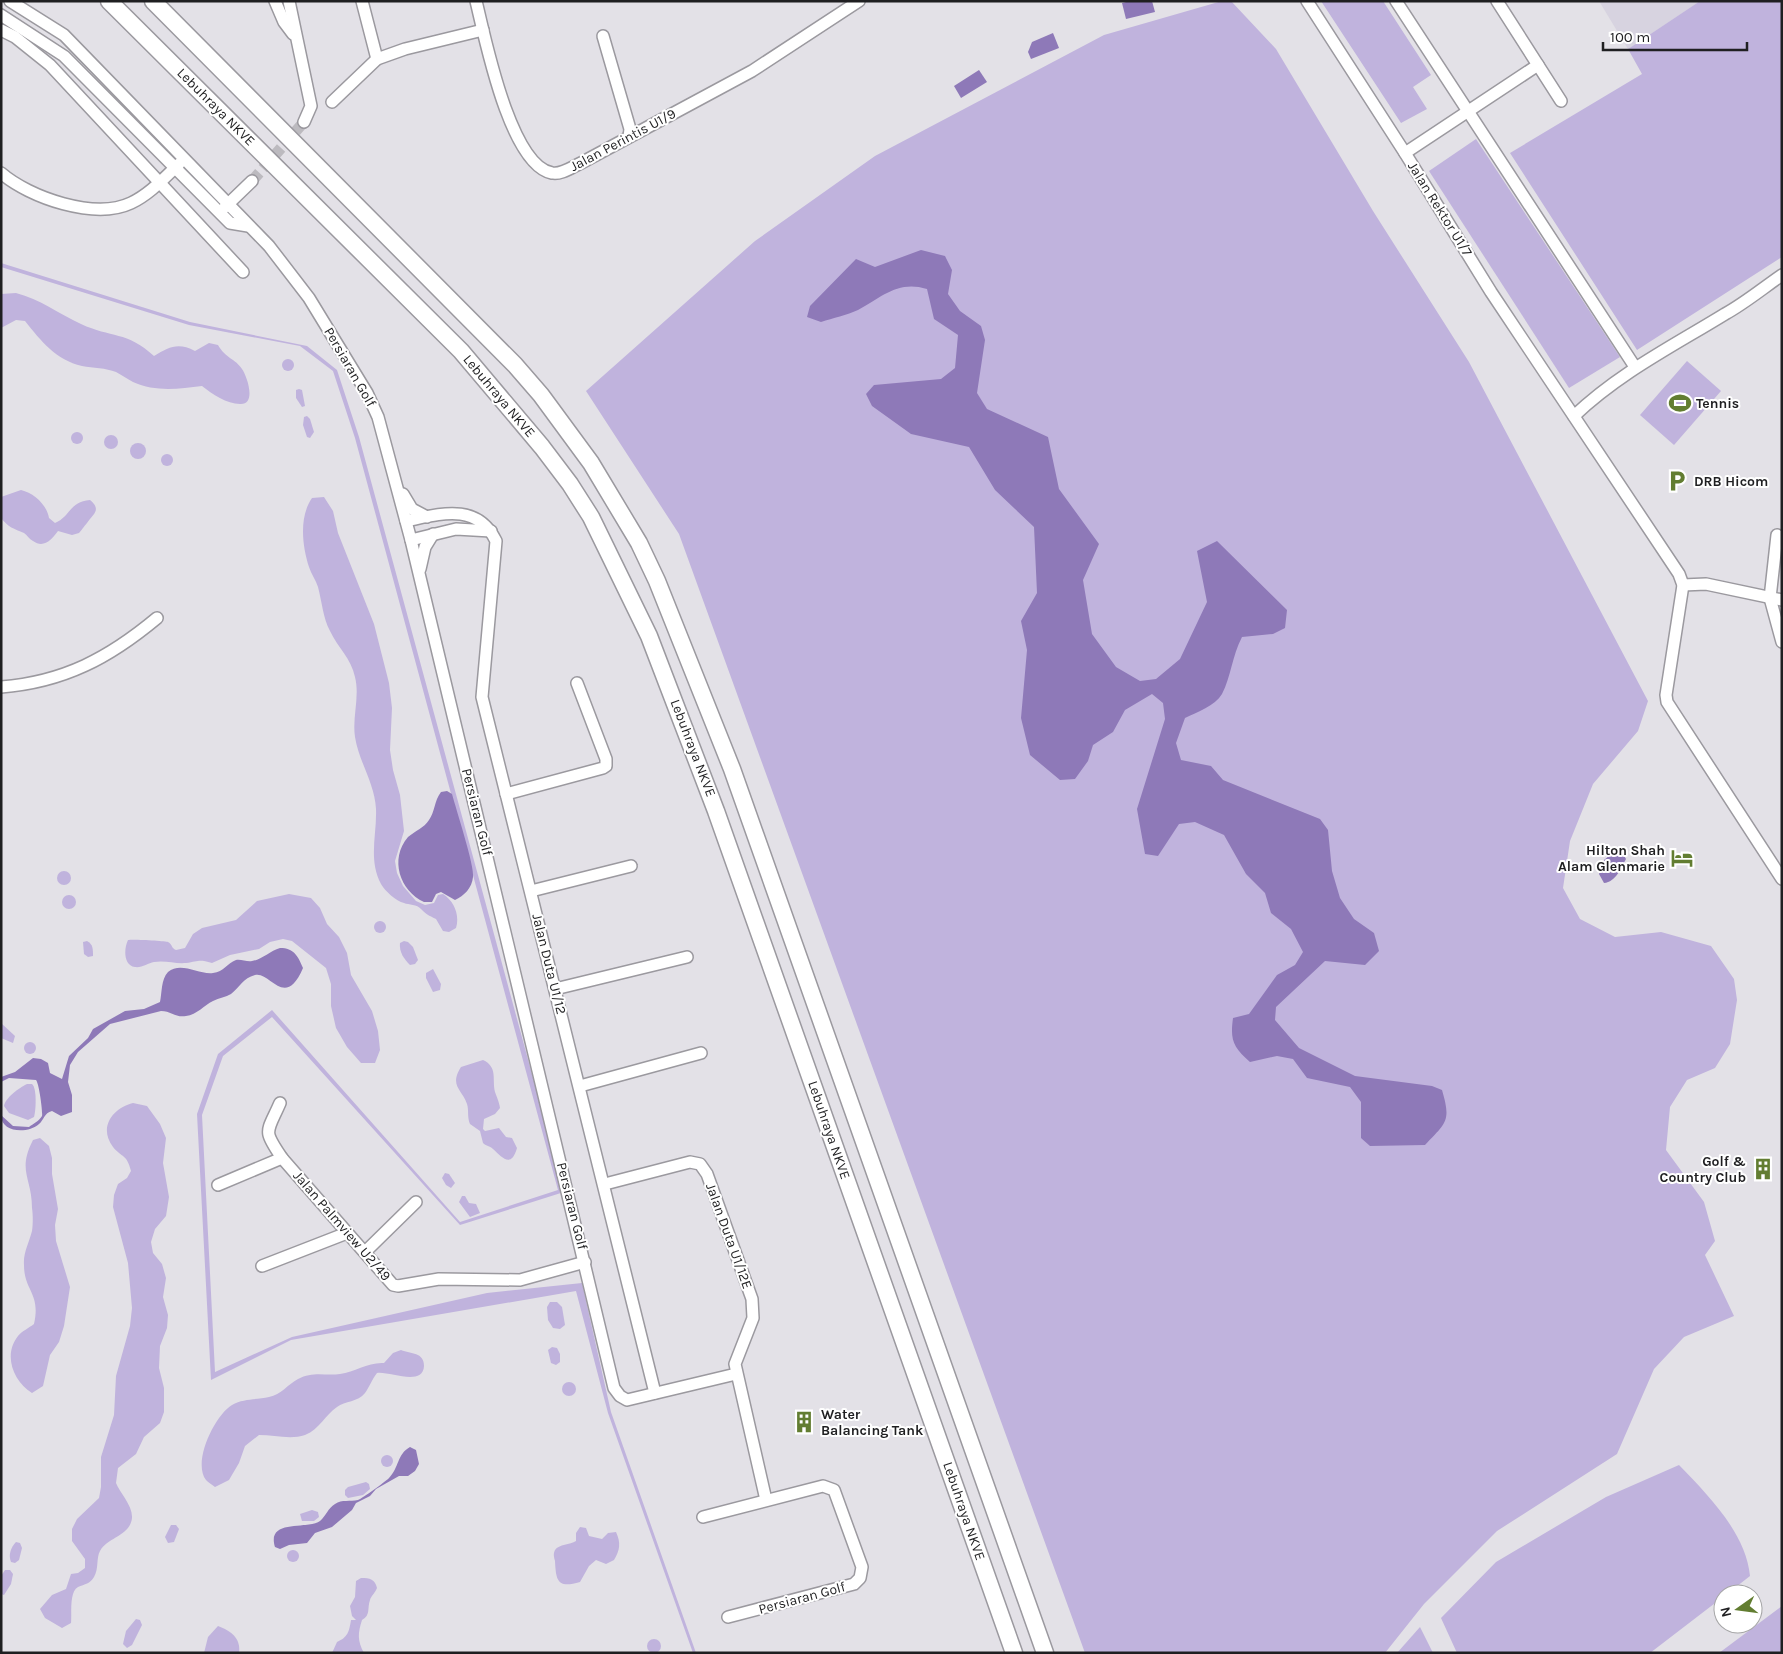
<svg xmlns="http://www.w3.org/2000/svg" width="1783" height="1654" font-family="Karla,sans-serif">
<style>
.built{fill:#d7d3e0}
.green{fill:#c0b3dd}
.water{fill:#8e79b8}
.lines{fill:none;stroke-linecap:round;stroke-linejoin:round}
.minor-tunnel{stroke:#bcbabf;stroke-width:11;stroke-dasharray:11 5.5;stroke-linecap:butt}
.minor-casing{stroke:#9b999f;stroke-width:14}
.highway-casing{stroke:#9b999f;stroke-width:19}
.minor{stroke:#fff;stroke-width:11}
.highway{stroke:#fff;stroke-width:16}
.labels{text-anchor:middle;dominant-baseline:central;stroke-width:4;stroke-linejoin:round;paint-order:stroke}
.street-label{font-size:14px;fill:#1f1f21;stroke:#fff}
.poi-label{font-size:14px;font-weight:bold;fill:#1f1f21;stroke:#fff;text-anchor:start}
</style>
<rect width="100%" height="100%" fill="#e3e1e7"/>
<polygon class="built" points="1599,1 1700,1 1628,49"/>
<g class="green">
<polygon points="1222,1 1231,1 1276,49 1373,211 1469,362 1648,701 1638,731 1593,784 1570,841 1563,888 1580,919 1615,937 1661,932 1711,946 1734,979 1737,1000 1730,1044 1715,1068 1687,1080 1670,1107 1666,1150 1704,1202 1715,1241 1705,1255 1734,1316 1684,1337 1654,1369 1617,1454 1497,1531 1424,1604 1385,1653 1085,1653 679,534 586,391 755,241 875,156 1104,35"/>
<polygon points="1321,1 1383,1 1431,75 1413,87 1427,109 1401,123"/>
<polygon points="1700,1 1782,1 1782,257 1637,350 1510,153 1642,74 1628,49"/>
<polygon points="1476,139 1620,357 1569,388 1429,171"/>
<polygon points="1,263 190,322 307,346 337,370 359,437 564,1192 460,1225 272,1017 223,1056 202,1115 215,1372 292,1337 487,1293 582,1283 611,1412 696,1653 693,1653 608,1413 576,1291 291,1340 211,1380 197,1114 218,1054 272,1010 460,1222 558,1190 355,438 333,371 300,346 189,325 1,267"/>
<path d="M16 293C40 299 59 314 81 324 111 338 127 331 154 356 169 347 178 342 195 351L209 343 218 345C226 359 235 358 242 369 247 376 257 405 240 404 227 404 212 394 202 386 178 389 155 392 133 382 127 379 122 375 116 372 106 368 93 368 82 366 56 360 41 341 25 321L16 320 1 328V294Z"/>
<circle cx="288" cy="365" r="6"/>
<polygon points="1687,361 1721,391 1674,445 1640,415"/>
<polygon points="299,389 302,390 305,406 302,407 296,398 296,390"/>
<polygon points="307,416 310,419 314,432 310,438 307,437 303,425 304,417"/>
<circle cx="77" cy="438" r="6"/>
<circle cx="111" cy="442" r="7"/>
<circle cx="138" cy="451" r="8"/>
<circle cx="167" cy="460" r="6"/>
<path d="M21 490C34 493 47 505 49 518L55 523C70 517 69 502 90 500 102 510 93 514 87 523 84 526 82 530 79 533L72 535 58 531C52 539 44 549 33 541 29 539 27 535 24 533 14 529 8 527 1 518V497Z"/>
<path d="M324 497 333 511 338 533 374 624 389 683 392 708 390 750 393 770 400 795 404 831 395 861 397 873 403 886 416 901 425 905 434 903 438 895 443 894C454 901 460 915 456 928L449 932 443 931 436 919C428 915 427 915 421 909 417 904 409 905 404 903 396 901 385 891 381 884 368 859 377 835 376 809 375 784 359 762 355 737 352 717 360 697 355 677 351 658 338 648 330 631 323 618 322 602 318 587 316 580 311 574 309 567 302 545 299 517 312 498Z"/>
<circle cx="64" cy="878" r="7"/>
<path d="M289 894 311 898 320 908 327 924 339 937 347 953 351 975 372 1011 378 1031 380 1050 375 1063H361L347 1047 336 1028 331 1006V984L326 968 292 941 283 939 270 942 259 949 230 955 212 963C199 959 199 961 186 963 175 964 165 960 154 962 148 963 142 968 135 967 123 965 124 948 128 940 133 939 166 941 168 942 173 945 171 948 176 950L185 948 193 934 202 928 236 920 257 901Z"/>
<circle cx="69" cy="902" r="7"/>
<circle cx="380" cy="927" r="6"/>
<path d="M87 941C93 944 93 949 93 956L88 957 84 954 83 942Z"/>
<path d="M404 941 408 942 413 947 418 960 415 964 410 965C404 959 399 952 400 943Z"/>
<polygon points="433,969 441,984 440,990 433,992 426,978 426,973"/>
<polygon points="1,1023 15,1036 13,1043 1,1038"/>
<circle cx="30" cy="1048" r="6"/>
<path d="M483 1060C498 1067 492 1079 495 1092 497 1098 499 1101 500 1108L495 1114 484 1119 483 1129 485 1131 499 1128 506 1137 512 1138 517 1148C511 1169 502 1157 493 1149 489 1145 487 1147 483 1143L480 1131 470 1124C467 1117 469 1110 467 1104 462 1089 449 1086 461 1067Z"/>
<path d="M27 1084H32C37 1088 36 1110 34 1117L28 1120 9 1113 4 1106C5 1098 19 1088 27 1084Z"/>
<path d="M133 1103 147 1106 160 1124 166 1138 163 1163 169 1197 166 1216 155 1229 151 1242 153 1253 162 1264 166 1278 163 1297 168 1315 167 1328 160 1346 159 1368 164 1388V1412L160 1423 144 1437 136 1454 118 1468 116 1483C120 1493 133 1506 132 1518 130 1536 108 1537 100 1551 96 1558 99 1569 94 1577 90 1584 85 1584 78 1587 69 1592 72 1613 71 1623L62 1628 45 1618 40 1609 52 1595 66 1589 71 1574 78 1573 85 1568V1559L72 1541V1529L77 1519 99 1498 101 1487V1457L114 1415 116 1376 130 1326 132 1308 128 1263 113 1207 114 1195 118 1184 127 1178 131 1171C127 1154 122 1158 113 1147 98 1127 113 1108 133 1103Z"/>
<path d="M40 1138 49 1146 52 1158V1174L58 1209 55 1225 56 1241 70 1287 64 1326 59 1342 50 1355 43 1386 32 1393C13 1381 3 1355 18 1336 22 1331 29 1328 34 1324 41 1293 24 1291 24 1265 23 1253 29 1243 32 1231 33 1224 33 1215 32 1208 32 1178 17 1171 33 1140Z"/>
<polygon points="445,1173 449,1174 455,1183 451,1188 446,1185 442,1178"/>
<polygon points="462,1196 465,1196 469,1203 476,1204 480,1213 470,1217 459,1202"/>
<polygon points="550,1302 557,1302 562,1307 565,1325 560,1329 553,1328 548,1320 547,1307"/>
<polygon points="552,1347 557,1348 560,1354 560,1362 556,1365 551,1363 548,1350"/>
<path d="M401 1350C411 1354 424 1352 424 1366 423 1387 389 1371 377 1373 372 1379 369 1388 365 1393 358 1402 345 1401 337 1407 325 1415 320 1429 305 1435 291 1440 274 1435 259 1435L245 1446 239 1463 229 1480 215 1487C212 1485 208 1482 206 1480 192 1462 215 1415 232 1405 244 1398 257 1400 269 1397 281 1395 288 1384 298 1379 313 1371 325 1376 340 1374 355 1372 368 1362 384 1363L393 1353Z"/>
<circle cx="569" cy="1389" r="7"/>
<circle cx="387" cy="1461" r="6"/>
<path d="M1679 1465C1708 1495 1746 1533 1750 1576L1727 1594H1723V1597L1650 1653H1457L1441 1618 1496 1562 1606 1497Z"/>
<polygon points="366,1482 369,1484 370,1489 363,1495 348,1498 345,1495 345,1490 348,1487"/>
<polygon points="312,1510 318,1512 319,1517 314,1521 302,1521 300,1514"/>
<polygon points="171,1525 176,1525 179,1529 174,1542 168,1543 165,1537"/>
<path d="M580 1527 586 1528 589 1536 602 1539 608 1533 616 1532C621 1543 620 1550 614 1560L606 1564 596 1560 589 1566 580 1582C557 1589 556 1580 555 1561 554 1557 553 1554 555 1550 559 1544 570 1545 576 1541V1533Z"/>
<path d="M16 1542 20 1543 22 1548 19 1560 15 1563 11 1562C8 1555 11 1547 16 1542Z"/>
<circle cx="293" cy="1556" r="6"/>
<polygon points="5,1570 10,1570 13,1574 11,1584 4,1595 1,1594 1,1576"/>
<path d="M361 1578C370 1578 375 1579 377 1588 375 1593 371 1596 370 1600 367 1608 371 1615 362 1620 358 1633 357 1640 364 1653H332L337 1642C348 1637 349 1632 351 1620H356L352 1616 350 1606 355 1597 356 1581Z"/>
<polygon points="1782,1606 1782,1653 1719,1653"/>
<polygon points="136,1619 140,1620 142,1625 132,1645 127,1648 123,1644 126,1631"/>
<path d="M218 1626C231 1631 241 1638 239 1653H204L208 1637Z"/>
<polygon points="1420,1627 1433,1653 1397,1653"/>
<circle cx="654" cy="1646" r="7"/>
</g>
<g class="water">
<polygon points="1130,1 1152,1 1155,12 1126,19 1122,3"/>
<polygon points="1053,33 1059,48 1031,59 1028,52 1032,42"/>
<polygon points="979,70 987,82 961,98 954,86"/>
<path d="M921 250 945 256 952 270 948 294 960 311 981 326 985 340 977 393 987 409 1048 437 1059 489 1099 544 1083 580 1092 634 1116 667 1140 681 1156 679 1180 659 1207 602 1197 551 1217 541 1287 610 1285 628 1273 634 1242 637C1232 656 1231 677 1222 694 1215 706 1197 712 1185 718L1176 743 1181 760 1211 766 1223 780 1320 819 1328 830 1332 871 1340 898 1354 919 1374 933 1379 951 1365 965 1325 961 1276 1007 1275 1020 1299 1048 1355 1076 1432 1086 1442 1090C1451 1121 1447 1122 1425 1145L1370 1146 1361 1138V1102L1350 1087 1307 1078 1293 1059 1277 1056 1250 1062C1233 1047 1230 1040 1233 1018L1249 1014 1277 975 1295 965 1303 952 1291 929 1271 913 1265 893 1246 874 1224 835 1195 822 1179 824 1158 856 1145 854 1137 809 1165 719 1163 703 1152 694 1125 710 1113 732 1093 745 1088 761 1075 779 1060 780 1030 755 1021 718 1027 650 1021 621 1037 593 1034 527 995 490 969 447 911 434 872 406 866 394 874 385 941 379 955 368 958 335 934 319 927 289C898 280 882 297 858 310 847 315 833 318 821 322L807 317 810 306 856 259 875 267Z"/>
<path d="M447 791 452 794C456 809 475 867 473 877 472 888 464 896 455 900L441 892 436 894 432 902H424C400 891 389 859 408 837 415 831 424 828 429 820 435 812 434 801 441 792Z"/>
<path d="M1615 851 1622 852 1626 859C1621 868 1616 882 1604 883L1599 874 1604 860Z"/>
<path d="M280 948C294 948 298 956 303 968 285 1010 270 971 255 975 243 978 240 987 231 994 226 997 219 998 213 1001 204 1005 197 1015 186 1016 176 1018 171 1011 161 1011L110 1024 78 1052 70 1065 68 1082 72 1095V1112L61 1116 52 1111C44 1113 44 1120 39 1124 28 1134 1 1133 1 1115L13 1126 29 1127C33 1124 39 1121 42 1116 43 1112 39 1083 36 1080L9 1078 1 1082V1077L15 1072 33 1058 41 1059 48 1063 50 1073 62 1079 69 1056 88 1038 93 1029 125 1011 144 1009 160 1002C162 993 161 979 168 972 181 961 199 975 213 973 224 972 227 963 236 960 241 959 247 962 252 961 261 960 270 951 280 948Z"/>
<path d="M410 1447 416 1450 419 1464 415 1471 408 1476H399L376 1489 370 1496 356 1503 352 1510 332 1527 315 1533 307 1543 289 1545 280 1549 275 1547C266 1518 309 1530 320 1521 326 1516 328 1508 335 1504 342 1499 350 1502 358 1500 363 1498 385 1482 389 1478 399 1468 397 1454 410 1447Z"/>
</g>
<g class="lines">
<polyline class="minor-tunnel" points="252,181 304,122"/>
<g class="minor-casing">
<g id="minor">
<polyline points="10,1 64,35 269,246 309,298 367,393 378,417 411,540 614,1388 620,1396 627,1400 736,1374"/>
<polyline points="275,1 284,22 293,34"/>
<polyline points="289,1 311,106 304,122"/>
<polyline points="362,1 377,59"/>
<path d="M476 1C485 38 510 165 552 173 561 175 572 167 581 163L752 71 859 1"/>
<polyline points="1307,1 1405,153 1491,292 1679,574 1683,585 1666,695 1667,702 1782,879"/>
<polyline points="1396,1 1635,367"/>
<polyline points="1497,1 1561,101"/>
<polyline points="1,15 64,56 230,223 248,226"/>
<polyline points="1,30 15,37 50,65 243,272"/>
<polyline points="603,36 630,129 629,137"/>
<polyline points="332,102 377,59 405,49 483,30"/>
<polyline points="1405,153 1538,65"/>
<path d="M1 173C30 198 95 220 131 203 150 194 164 178 179 164"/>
<polyline points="225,207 252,181"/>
<path d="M1574 416C1619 373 1673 346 1725 314 1745 303 1763 288 1782 275"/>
<polyline points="403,494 412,509 427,517"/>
<path d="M406 521C440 514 477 502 496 541L482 697 655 1393"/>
<polyline points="1777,535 1770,598 1782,642"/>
<polyline points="411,540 456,529 491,531"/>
<polyline points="420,569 425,547 433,534"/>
<polyline points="1683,585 1706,584 1782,600"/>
<path d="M1 687C64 682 109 658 157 618"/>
<polyline points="506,794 603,768 606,766 606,759 577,683"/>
<polyline points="531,891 631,866"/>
<polyline points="555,989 687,957"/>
<polyline points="580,1086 701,1053"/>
<path d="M280 1103C267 1133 262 1129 282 1158L393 1285 398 1286 439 1279 520 1280 585 1262"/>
<polyline points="605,1184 690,1162 700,1164 707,1174 752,1299 753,1318 735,1364 766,1500"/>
<polyline points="218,1185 282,1158"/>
<polyline points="365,1252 416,1202"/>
<polyline points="262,1266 347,1233"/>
<polyline points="703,1517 823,1486 834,1490 862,1567 860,1578 854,1584 728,1617"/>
</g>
</g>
<g class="highway-casing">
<g id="highway">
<polyline points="109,1 461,351 542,447 570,484 591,517 649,636 716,811 1014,1653"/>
<polyline points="153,1 515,365 541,395 591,463 639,543 657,581 732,769 1045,1653"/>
</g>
</g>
<use href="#minor" class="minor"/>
<use href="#highway" class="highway"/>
</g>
<defs>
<g id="stadium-bare" transform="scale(1.725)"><path d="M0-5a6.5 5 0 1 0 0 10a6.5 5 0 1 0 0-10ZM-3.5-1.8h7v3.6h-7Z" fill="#627d31" stroke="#fff" stroke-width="2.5" paint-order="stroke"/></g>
<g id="parking-bare" transform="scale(1.725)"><path d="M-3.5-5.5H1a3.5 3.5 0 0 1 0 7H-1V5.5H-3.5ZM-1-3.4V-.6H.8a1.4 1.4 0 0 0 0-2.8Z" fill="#627d31" stroke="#fff" stroke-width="2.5" paint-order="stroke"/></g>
<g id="hotel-bare" transform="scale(1.725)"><path d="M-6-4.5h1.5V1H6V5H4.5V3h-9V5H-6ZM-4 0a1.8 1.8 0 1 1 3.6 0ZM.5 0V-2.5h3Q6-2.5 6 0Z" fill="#627d31" stroke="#fff" stroke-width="2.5" paint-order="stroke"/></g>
<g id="building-bare" transform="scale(1.725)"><path d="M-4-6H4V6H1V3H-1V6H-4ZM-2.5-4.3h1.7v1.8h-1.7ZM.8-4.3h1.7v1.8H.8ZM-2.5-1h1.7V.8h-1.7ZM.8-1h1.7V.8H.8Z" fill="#627d31" stroke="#fff" stroke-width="2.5" paint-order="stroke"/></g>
</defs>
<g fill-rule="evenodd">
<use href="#stadium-bare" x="1680" y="403"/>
<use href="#parking-bare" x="1677" y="481"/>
<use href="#hotel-bare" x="1682" y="858"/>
<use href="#building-bare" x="1763" y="1169"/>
<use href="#building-bare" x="804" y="1422"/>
</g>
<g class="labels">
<g class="street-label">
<text transform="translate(216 107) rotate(45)">Lebuhraya NKVE</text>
<text transform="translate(623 140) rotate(-28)">Jalan Perintis U1/9</text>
<text transform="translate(1440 209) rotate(58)">Jalan Rektor U1/7</text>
<text transform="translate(350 367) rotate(60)">Persiaran Golf</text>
<text transform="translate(499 396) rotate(50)">Lebuhraya NKVE</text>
<text transform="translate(693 748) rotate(69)">Lebuhraya NKVE</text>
<text transform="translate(477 812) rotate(76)">Persiaran Golf</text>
<text transform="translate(549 964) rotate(76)">Jalan Duta U1/12</text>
<text transform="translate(829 1130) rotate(71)">Lebuhraya NKVE</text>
<text transform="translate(572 1206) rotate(76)">Persiaran Golf</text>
<text transform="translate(342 1226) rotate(49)">Jalan Palmview U2/49</text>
<text transform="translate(729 1236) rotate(70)">Jalan Duta U1/12E</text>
<text transform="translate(964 1511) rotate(71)">Lebuhraya NKVE</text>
<text transform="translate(802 1598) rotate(-15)">Persiaran Golf</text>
</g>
<g class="poi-label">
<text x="1696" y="403">Tennis</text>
<text x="1694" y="481">DRB Hicom</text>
<text x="1665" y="850" text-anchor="end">Hilton Shah<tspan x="1665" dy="16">Alam Glenmarie</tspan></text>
<text x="1746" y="1161" text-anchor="end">Golf &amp;<tspan x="1746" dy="16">Country Club</tspan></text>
<text x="821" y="1414">Water<tspan x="821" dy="16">Balancing Tank</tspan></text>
</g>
</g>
<rect width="1783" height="1654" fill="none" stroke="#1f1f21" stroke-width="5"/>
<g transform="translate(1738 1609) rotate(256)"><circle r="24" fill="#ffffff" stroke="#a5a5a6"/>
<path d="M0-4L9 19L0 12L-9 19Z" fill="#627d31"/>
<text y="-8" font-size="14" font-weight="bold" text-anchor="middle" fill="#1f1f21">N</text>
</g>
<path d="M1603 42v8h144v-8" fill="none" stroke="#1f1f21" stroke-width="2.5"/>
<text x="1610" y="42" font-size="15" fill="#1f1f21" stroke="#ffffff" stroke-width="4" paint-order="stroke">100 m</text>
</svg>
